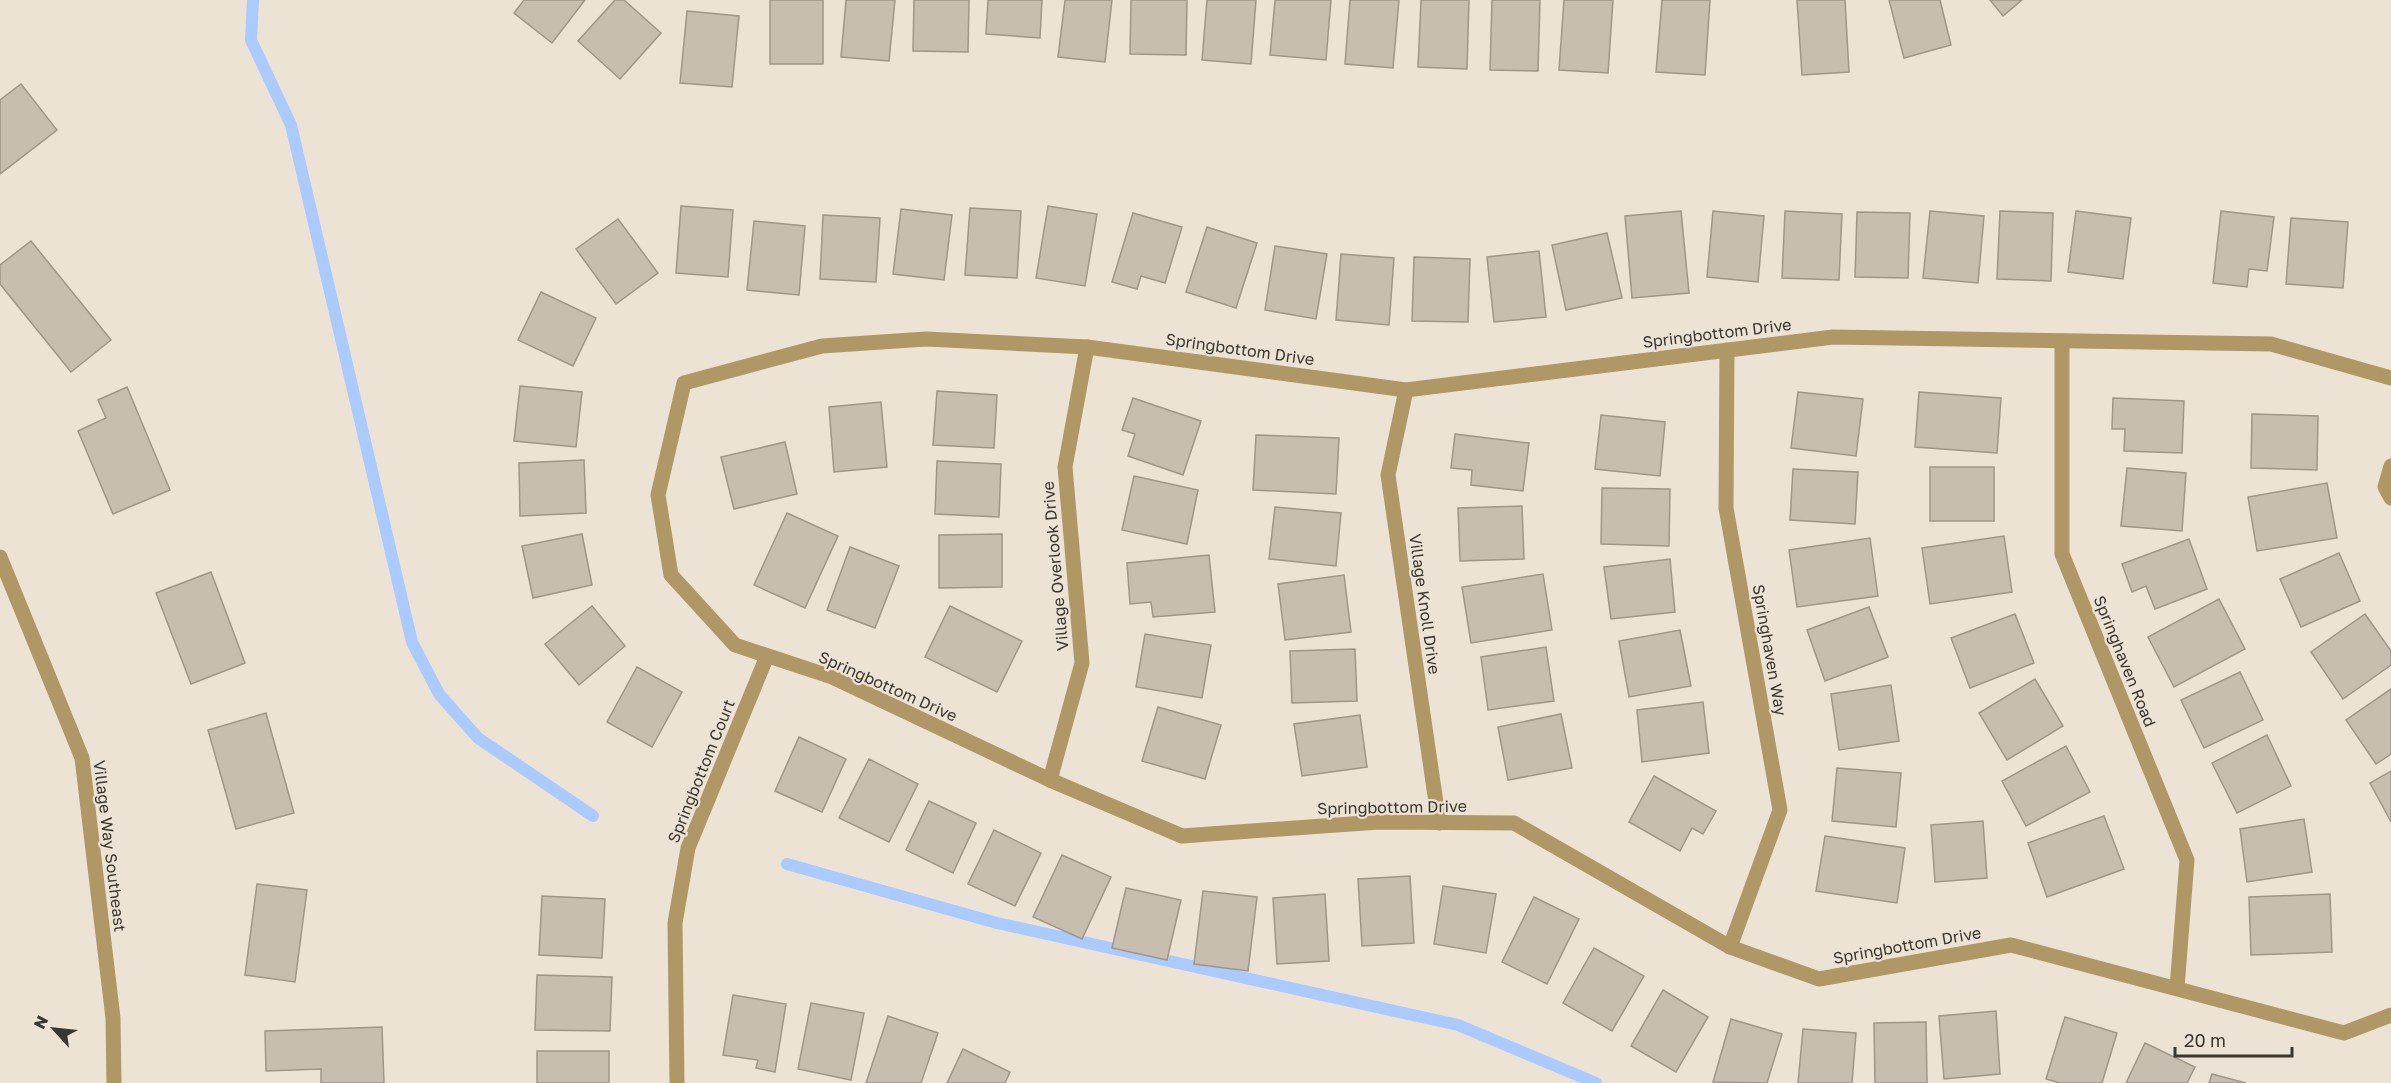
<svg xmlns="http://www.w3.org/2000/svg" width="2391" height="1083" font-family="'Golos Text',sans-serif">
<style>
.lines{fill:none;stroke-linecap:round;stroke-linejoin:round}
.stream{stroke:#abcbfe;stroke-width:12}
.building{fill:#c7beb0;stroke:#9f9689;stroke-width:1.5}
.street{stroke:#af9766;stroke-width:15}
.labels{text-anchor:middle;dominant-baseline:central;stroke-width:4.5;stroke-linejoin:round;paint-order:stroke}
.street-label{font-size:16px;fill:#3a3630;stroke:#ede3d5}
</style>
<rect width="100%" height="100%" fill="#ede3d5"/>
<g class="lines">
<g class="stream">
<polyline points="253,0 251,40 291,125 412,642 439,694 478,738 593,816"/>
<polyline points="787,864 997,923 1458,1025 1596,1083"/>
</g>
</g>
<g class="building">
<polygon points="524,0 585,0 552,43 514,13"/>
<polygon points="615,0 624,0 661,33 620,79 578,41"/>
<rect x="770" y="0" width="53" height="64"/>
<polygon points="846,0 895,0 889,61 841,57"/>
<polygon points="914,0 969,0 968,52 913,51"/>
<polygon points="988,0 1042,0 1040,38 986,34"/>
<polygon points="1065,0 1112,0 1105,62 1058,57"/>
<polygon points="1131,0 1187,0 1186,55 1130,54"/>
<polygon points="1207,0 1256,0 1251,64 1202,60"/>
<polygon points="1275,0 1331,0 1326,60 1270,55"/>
<polygon points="1350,0 1399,0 1393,68 1345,64"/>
<polygon points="1421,0 1469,0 1467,69 1418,67"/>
<polygon points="1492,0 1540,0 1538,71 1490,70"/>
<polygon points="1564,0 1613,0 1608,73 1559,70"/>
<polygon points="1662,0 1710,0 1705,75 1656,72"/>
<polygon points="1797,0 1845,0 1849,72 1802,75"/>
<polygon points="1889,0 1940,0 1951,45 1904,58"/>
<polygon points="1990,0 2022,0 2003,16"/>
<polygon points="687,11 739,16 732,87 680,83"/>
<polygon points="21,84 57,130 0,174 0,100"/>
<polygon points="681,206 733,210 728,277 676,273"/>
<polygon points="1048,206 1097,214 1085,286 1036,278"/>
<polygon points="970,208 1021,211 1017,278 965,275"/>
<polygon points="901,209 952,215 944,280 893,274"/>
<polygon points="1681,211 1689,293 1632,298 1625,216"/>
<polygon points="1713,211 1764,216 1758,282 1707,277"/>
<polygon points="1785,211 1842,214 1839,280 1782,278"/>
<polygon points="1930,211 1984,216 1978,283 1923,278"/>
<polygon points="2000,211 2053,213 2051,281 1997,279"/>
<polygon points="2076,211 2131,218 2123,279 2068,272"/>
<polygon points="2221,211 2274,217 2267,271 2249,269 2247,287 2213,283"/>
<polygon points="1857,212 1910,213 1908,278 1855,277"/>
<polygon points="1133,213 1182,227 1165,283 1141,276 1137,289 1112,282"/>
<polygon points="823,215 880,218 876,282 820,279"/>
<polygon points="2291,218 2348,222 2343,288 2286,284"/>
<polygon points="618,219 658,273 616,304 576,249"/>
<polygon points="754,221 805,226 799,295 747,290"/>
<polygon points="1207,227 1257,243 1236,308 1186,292"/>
<polygon points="1607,233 1622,298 1566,310 1552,245"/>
<polygon points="31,241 111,340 71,372 0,284 0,265"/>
<polygon points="1275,246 1327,254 1316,319 1265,310"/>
<polygon points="1539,251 1546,317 1494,322 1487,257"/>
<polygon points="1341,254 1394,258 1389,325 1336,320"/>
<polygon points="1414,257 1470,259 1468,322 1412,321"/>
<polygon points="541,292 596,318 573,366 518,340"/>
<polygon points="520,386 582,392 576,447 514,441"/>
<polygon points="127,387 170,490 113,514 78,431 106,418 98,400"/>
<polygon points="937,391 997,395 994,448 933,445"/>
<polygon points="1798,392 1863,399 1856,456 1791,448"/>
<polygon points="1919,392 2001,398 1997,453 1915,447"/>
<polygon points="1133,398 1201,421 1183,475 1128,456 1135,434 1122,430"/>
<polygon points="2113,398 2184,401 2182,453 2124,451 2125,429 2112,429"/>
<polygon points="881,402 887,467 834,472 829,407"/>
<polygon points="2252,414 2318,416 2317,470 2251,468"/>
<polygon points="1601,415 1665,422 1660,476 1595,469"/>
<polygon points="1455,434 1529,443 1523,491 1471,485 1472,470 1451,468"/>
<polygon points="1256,435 1339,438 1336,494 1253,490"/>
<polygon points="785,442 797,494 734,509 721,457"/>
<polygon points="584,460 586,513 520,516 519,463"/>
<polygon points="937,461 1001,464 999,517 935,514"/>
<rect x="1930" y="467" width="64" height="54"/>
<polygon points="2127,468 2186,473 2182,531 2121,526"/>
<polygon points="1793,469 1858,472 1855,524 1790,520"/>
<polygon points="1134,476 1198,490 1187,544 1122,530"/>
<polygon points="2327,483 2337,538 2257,551 2248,497"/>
<polygon points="1602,488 1670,489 1669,546 1601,544"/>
<polygon points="1522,506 1524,559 1460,561 1458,508"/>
<polygon points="1275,507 1341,513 1336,566 1269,559"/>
<polygon points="787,513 838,536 805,608 754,585"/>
<polygon points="582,534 592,585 533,598 522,546"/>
<polygon points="1002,534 1002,587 939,588 939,535"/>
<polygon points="2004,536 2012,592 1930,604 1922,548"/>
<polygon points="1870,538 1878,596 1797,607 1789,550"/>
<polygon points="2189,539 2207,589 2155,609 2146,586 2132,592 2122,564"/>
<polygon points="850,547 899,566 875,628 827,610"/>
<polygon points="2339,553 2360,601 2301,627 2280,579"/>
<polygon points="1209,555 1215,612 1153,617 1151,602 1130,604 1127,563"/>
<polygon points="1670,559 1675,612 1611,619 1604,567"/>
<polygon points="211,572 245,663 191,684 156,593"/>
<polygon points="1543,574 1552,630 1471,643 1462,587"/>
<polygon points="1344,575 1351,632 1285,640 1278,584"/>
<polygon points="2219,599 2245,649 2174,687 2148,637"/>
<polygon points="592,606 625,646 579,685 545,644"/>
<polygon points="950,606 1022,641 997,692 925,657"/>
<polygon points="1869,607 1888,657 1825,681 1807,630"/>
<polygon points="2015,614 2034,663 1970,688 1951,638"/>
<polygon points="2365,614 2391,651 2391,665 2343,699 2311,652"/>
<polygon points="1680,630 1691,686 1629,697 1619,641"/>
<polygon points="1145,634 1211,645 1202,698 1136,687"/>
<polygon points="1546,647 1554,701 1488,710 1481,657"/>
<polygon points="1355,649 1357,701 1292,703 1290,651"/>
<polygon points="637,667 682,692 652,747 607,722"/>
<polygon points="2240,672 2263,720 2204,748 2181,700"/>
<polygon points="2035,679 2063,726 2007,760 1979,713"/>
<polygon points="1891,685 1899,741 1839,750 1831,694"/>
<polygon points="2391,689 2391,754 2376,764 2346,720"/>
<polygon points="1703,702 1709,753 1642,762 1637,710"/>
<polygon points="1158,707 1221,725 1205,779 1142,761"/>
<polygon points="266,713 294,813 236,829 208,730"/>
<polygon points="1561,714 1572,768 1508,780 1498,727"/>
<polygon points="1360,715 1367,767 1302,776 1294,724"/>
<polygon points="2267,735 2291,786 2237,813 2212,763"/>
<polygon points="799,737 846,759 822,812 775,791"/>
<polygon points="2066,746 2090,792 2026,826 2002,781"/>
<polygon points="869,759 918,784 889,842 839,818"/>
<polygon points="1837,768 1901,773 1896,827 1832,821"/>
<polygon points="2391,771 2391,822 2370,783"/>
<polygon points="1654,776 1716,811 1703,834 1692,828 1680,851 1629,822"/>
<polygon points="929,801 976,823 953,873 906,850"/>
<polygon points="2104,816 2124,869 2047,897 2028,843"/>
<polygon points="2304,819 2312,872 2247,882 2240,829"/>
<polygon points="1983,821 1987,878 1935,882 1931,825"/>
<polygon points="994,830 1041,853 1015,906 968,884"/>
<polygon points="1825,836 1905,848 1897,903 1816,891"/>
<polygon points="1062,855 1111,877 1082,939 1033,917"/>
<polygon points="1410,876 1414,943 1362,946 1358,879"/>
<polygon points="257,884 307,890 295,982 245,975"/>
<polygon points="1443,886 1496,894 1486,953 1434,944"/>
<polygon points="1126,888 1181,900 1167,960 1112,948"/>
<polygon points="1203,891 1257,897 1248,971 1194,964"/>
<polygon points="1325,894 1329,961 1277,964 1273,898"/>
<polygon points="2330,894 2332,952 2251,955 2249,897"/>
<polygon points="542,896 605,899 602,958 539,955"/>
<polygon points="1534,897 1579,919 1547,984 1502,962"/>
<polygon points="1594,948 1644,976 1612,1031 1563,1003"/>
<polygon points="537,975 612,977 610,1031 535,1030"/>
<polygon points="1663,990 1708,1017 1676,1072 1631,1046"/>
<polygon points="733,995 786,1004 775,1072 756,1068 758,1060 723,1055"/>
<polygon points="811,1003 864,1013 851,1080 798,1069"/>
<polygon points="1996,1011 2000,1074 1944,1079 1939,1016"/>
<polygon points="888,1016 938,1033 921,1083 866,1083"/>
<polygon points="2065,1017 2117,1033 2102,1083 2060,1083 2046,1079"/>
<polygon points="1731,1019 1782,1034 1767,1083 1713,1082"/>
<polygon points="1926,1022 1927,1083 1875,1083 1874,1023"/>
<polygon points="382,1027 384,1083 321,1083 321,1069 266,1071 265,1031"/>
<polygon points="1803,1029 1856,1033 1852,1083 1798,1083"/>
<polygon points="2145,1043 2195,1067 2187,1083 2126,1083"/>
<polygon points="963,1049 1010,1072 1005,1083 947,1083"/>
<rect x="537" y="1051" width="72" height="32"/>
<polygon points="2212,1074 2246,1083 2209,1083"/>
</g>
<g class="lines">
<g class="street">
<polyline points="2062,341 2062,554 2187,860 2177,988"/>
<polyline points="1727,350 1726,508 1780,810 1730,947"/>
<polyline points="2391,378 2271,344 1833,337 1406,390 1087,347 926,339 822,346 684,383 658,495 671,575 735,645 832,677 1050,780 1182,836 1379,822 1514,823 1730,947 1819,979 2011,945 2344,1033 2391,1015"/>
<polyline points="1406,390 1388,475 1439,823"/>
<polyline points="2391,466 2385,487 2391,498"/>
<polyline points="0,557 82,758 113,1018 114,1083"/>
<polyline points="1050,780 1082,663 1065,467 1087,347"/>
<polyline points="677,1083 675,923 688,848 767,656"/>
</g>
</g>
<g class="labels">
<g class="street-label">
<text transform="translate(1717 333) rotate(-7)">Springbottom Drive</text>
<text transform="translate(1240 349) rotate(8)">Springbottom Drive</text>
<text transform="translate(1055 566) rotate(-95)">Village Overlook Drive</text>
<text transform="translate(1425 604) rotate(82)">Village Knoll Drive</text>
<text transform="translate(1770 650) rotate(80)">Springhaven Way</text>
<text transform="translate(2125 661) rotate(68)">Springhaven Road</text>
<text transform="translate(888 686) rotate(24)">Springbottom Drive</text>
<text transform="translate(701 771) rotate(-68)">Springbottom Court</text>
<text transform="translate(1392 807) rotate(-1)">Springbottom Drive</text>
<text transform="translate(110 846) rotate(83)">Village Way Southeast</text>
<text transform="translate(1907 945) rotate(-10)">Springbottom Drive</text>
</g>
</g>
<g transform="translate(54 1029) rotate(297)" stroke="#ede3d5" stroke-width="4.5" paint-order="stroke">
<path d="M0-4.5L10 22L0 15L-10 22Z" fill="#3a3630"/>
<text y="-9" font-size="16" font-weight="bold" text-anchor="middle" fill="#3a3630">N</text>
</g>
<path d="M2175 1047v9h117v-9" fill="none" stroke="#3a3630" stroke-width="3"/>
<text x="2184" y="1047" font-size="18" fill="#3a3630" stroke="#ede3d5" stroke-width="4.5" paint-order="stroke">20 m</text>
</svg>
